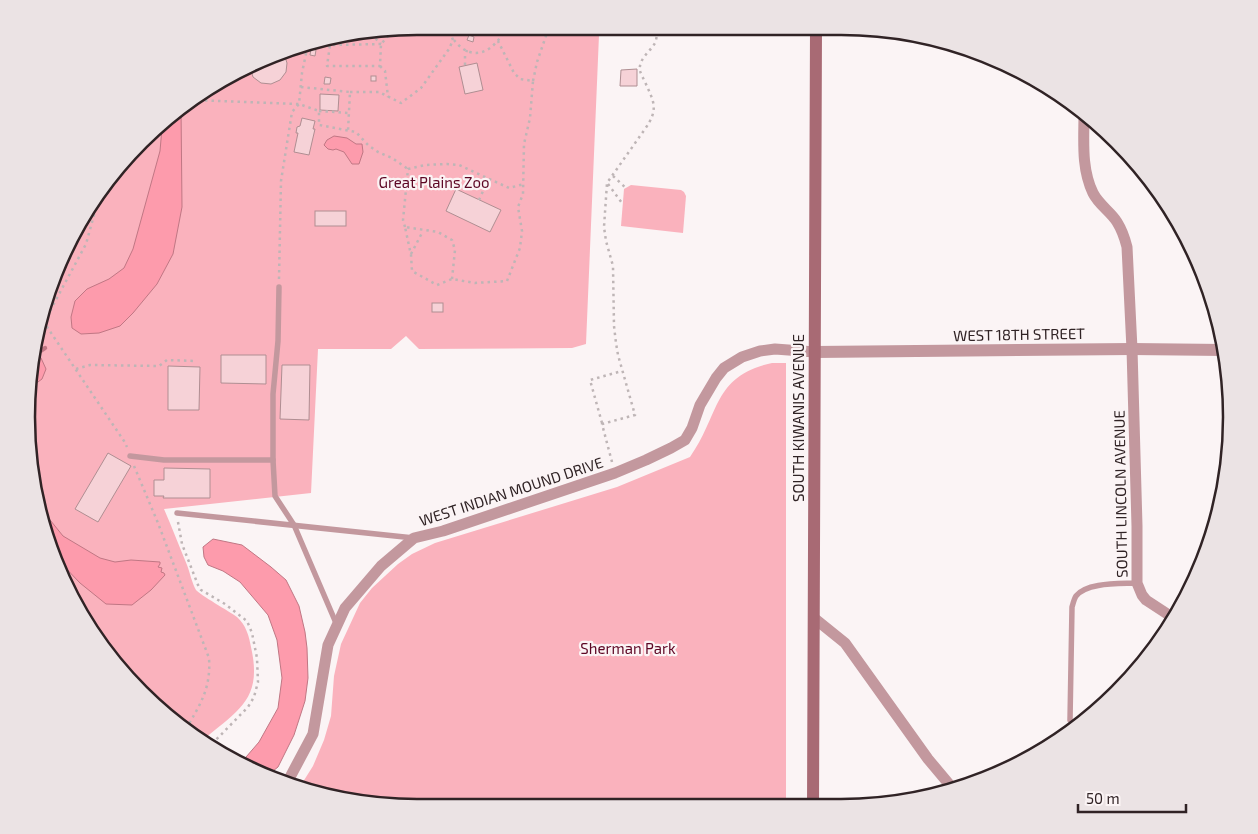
<svg xmlns="http://www.w3.org/2000/svg" width="1258" height="834" font-family="'Exo 2',sans-serif">
<style>
.green{fill:#fab2bd}
.water{fill:#fd9bac;stroke:#c07784}
.lines{fill:none;stroke-linecap:round;stroke-linejoin:round}
.stream{stroke:#c07784;stroke-width:4.5}
.building{fill:#f6d2d7;stroke:#af8e92}
.path{stroke:#beb5b6;stroke-width:2.5;stroke-dasharray:2.5 4;stroke-linecap:butt}
.service{stroke:#c3989e;stroke-width:5.5}
.minor{stroke:#c3989e;stroke-width:11}
.tertiary{stroke:#c3989e;stroke-width:12}
.secondary{stroke:#a86a74;stroke-width:12}
.labels{text-anchor:middle;dominant-baseline:central;stroke-width:4.5;stroke-linejoin:round;paint-order:stroke}
.park-label{font-size:15px;fill:#5d0624;stroke:#fbf4f5}
.street-label{font-size:15px;fill:#302325;stroke:#fbf4f5}
.rim{fill:none;stroke:#302325;stroke-width:2.5}
</style>
<rect width="100%" height="100%" fill="#fbf4f5"/>
<g class="green">
<path d="M417 26 618 28H602L599 35 586 344 572 348 419 349 406 336 391 349H318L311 493 164 509C172 527 179 546 187 565 190 573 192 583 196 590 200 595 229 611 237 617 246 625 249 636 251 647 263 700 238 710 203 740L159 711 79 613 39 518 27 391 56 268 107 179 200 92 292 47Z"/>
<polygon points="631,185 681,190 684,192 686,196 683,233 621,226 624,189"/>
<path d="M772 363H786V807L366 804 301 785 313 766 324 740 331 716 334 676 341 644 360 603 372 588 398 564 412 554 435 543 617 487 690 457C720 415 712 376 772 363Z"/>
</g>
<g class="water">
<polygon points="181,109 182,207 173,254 157,284 133,313 120,326 99,333 81,334 72,328 71,317 75,301 87,289 109,279 124,268 133,249 160,151 162,128"/>
<polygon points="334,136 347,138 356,144 362,144 363,152 359,164 352,164 344,152 336,149 333,150 328,149 324,145 327,140"/>
<polygon points="36,352 41,358 46,369 42,379 27,390"/>
<polygon points="38,505 63,536 100,558 115,562 131,560 160,562 160,564 158,567 162,568 161,572 164,573 165,575 151,590 132,605 106,604 80,583 57,559 39,518"/>
<polygon points="213,539 242,545 271,567 286,580 299,606 305,632 307,648 308,678 305,701 294,735 278,767 268,775 244,768 240,764 259,742 278,708 282,678 277,640 268,615 240,582 223,571 208,565 204,557 203,547"/>
</g>
<g class="lines">
<polyline class="stream" points="36,354 45,348"/>
</g>
<g class="building">
<polygon points="555,27 588,27 588,32 555,33"/>
<polygon points="469,35 474,37 473,42 467,40"/>
<polygon points="311,49 316,50 315,56 310,55"/>
<polygon points="281,52 284,54 287,63 286,72 280,80 271,84 261,83 253,77 250,67"/>
<polygon points="477,63 483,90 465,94 459,67"/>
<polygon points="637,69 637,86 620,86 621,70"/>
<rect x="371" y="76" width="5" height="5"/>
<polygon points="325,77 331,78 330,84 324,84"/>
<polygon points="320,94 339,95 338,111 320,110"/>
<polygon points="302,118 315,121 313,129 315,129 309,155 294,152 298,133 296,133 297,127 300,126"/>
<polygon points="456,189 501,210 490,232 446,211"/>
<rect x="315" y="211" width="31" height="15"/>
<rect x="432" y="303" width="11" height="9"/>
<polygon points="221,355 266,355 266,384 221,383"/>
<polygon points="282,365 310,365 309,420 280,419"/>
<polygon points="168,366 200,367 199,410 168,410"/>
<polygon points="108,453 131,466 98,522 75,509"/>
<polygon points="164,468 210,469 210,498 163,498 164,496 154,496 154,480 164,480"/>
</g>
<g class="lines">
<g class="path">
<polyline points="371,34 381,44"/>
<path d="M454 40C458 45 463 50 470 52 487 57 500 40 507 27"/>
<polyline points="381,44 330,45 327,66 380,66 381,44 390,34 390,31"/>
<polyline points="465,65 465,56 467,50"/>
<polyline points="380,66 385,71 388,97"/>
<polyline points="533,81 537,62 549,27"/>
<polyline points="301,87 350,92 348,131"/>
<polyline points="350,92 379,92 401,103 421,88 449,49 453,40 448,26"/>
<polyline points="192,100 299,104 319,111 319,125 356,132 368,145 378,152 392,158 408,169"/>
<polyline points="319,111 349,113"/>
<polyline points="613,176 627,189"/>
<polyline points="608,184 622,203"/>
<polyline points="479,200 489,178"/>
<polyline points="405,227 403,220 408,169 425,165 447,164 459,165 509,188 524,184"/>
<polyline points="411,254 423,231"/>
<polyline points="279,279 281,181 292,112 299,104 302,73 308,44"/>
<polyline points="452,279 455,250 452,240 438,232 405,227 411,255 412,271 437,285 452,279 475,283 507,281 520,248 522,231 518,207 523,194 524,144 530,118 533,81 520,79 514,73 498,41"/>
<polyline points="43,321 124,441 127,447"/>
<polyline points="44,322 86,244 99,197 100,192"/>
<polyline points="76,369 90,365 159,366 167,360 196,361"/>
<polyline points="602,423 590,380 622,371"/>
<path d="M612 462 602 424 635 415 618 355 616 343 614 326 613 266 606 241 604 227 607 183 645 129C659 109 654 102 645 82 643 78 641 74 640 71 638 59 650 52 655 43 657 38 657 33 657 28"/>
<path d="M134 466 158 523 209 658C211 688 201 703 186 729"/>
<polyline points="178,522 182,544 198,585 201,590 225,604 247,621 252,633 257,658 258,682 254,697 248,707 211,745"/>
</g>
<g class="service">
<polyline points="279,287 278,341 273,394 273,460 275,496 294,525 336,623"/>
<polyline points="130,456 164,460 273,460"/>
<polyline points="177,513 414,538"/>
<path d="M1070 720 1072 607C1073 604 1074 599 1076 596 1087 582 1120 584 1137 583"/>
<path d="M439 805C457 797 475 802 494 805"/>
</g>
<g class="minor">
<path d="M1084 113C1084 140 1081 168 1093 193 1099 205 1111 212 1117 222 1122 230 1125 239 1127 247L1132 349 1137 526V583L1142 595 1146 600 1175 619"/>
<polyline points="814,618 845,643 928,759 954,790"/>
<polyline points="288,781 313,734 328,645 345,608 381,566 414,538 443,531 615,473 646,460 671,448 685,440 692,428 700,405 716,378 724,368 742,357 760,351 775,349 815,352"/>
</g>
<polyline class="tertiary" points="815,352 1132,349 1224,350"/>
<polyline class="secondary" points="813,807 816,29"/>
</g>
<g class="labels">
<g class="park-label">
<text x="434" y="182">Great Plains Zoo</text>
<text x="628" y="648">Sherman Park</text>
</g>
<g class="street-label">
<text transform="translate(1019 334) rotate(-1)">WEST 18TH STREET</text>
<text transform="translate(798 418) rotate(-90)">SOUTH KIWANIS AVENUE</text>
<text transform="translate(511 491) rotate(-18)">WEST INDIAN MOUND DRIVE</text>
<text transform="translate(1120 494) rotate(-91)">SOUTH LINCOLN AVENUE</text>
</g>
</g>
<path d="M0 0H1258V834H0ZM417 35H841A382 382 0 0 1 1223 417V417A382 382 0 0 1 841 799H417A382 382 0 0 1 35 417V417A382 382 0 0 1 417 35Z" fill="#ebe3e4" fill-rule="evenodd"/>
<path class="rim" d="M417 35H841A382 382 0 0 1 1223 417V417A382 382 0 0 1 841 799H417A382 382 0 0 1 35 417V417A382 382 0 0 1 417 35Z"/>
<path d="M1078 804v8h108v-8" fill="none" stroke="#302325" stroke-width="2.5"/>
<text x="1086" y="804" font-size="15" fill="#302325" stroke="#fbf4f5" stroke-width="4" paint-order="stroke">50 m</text>
</svg>
